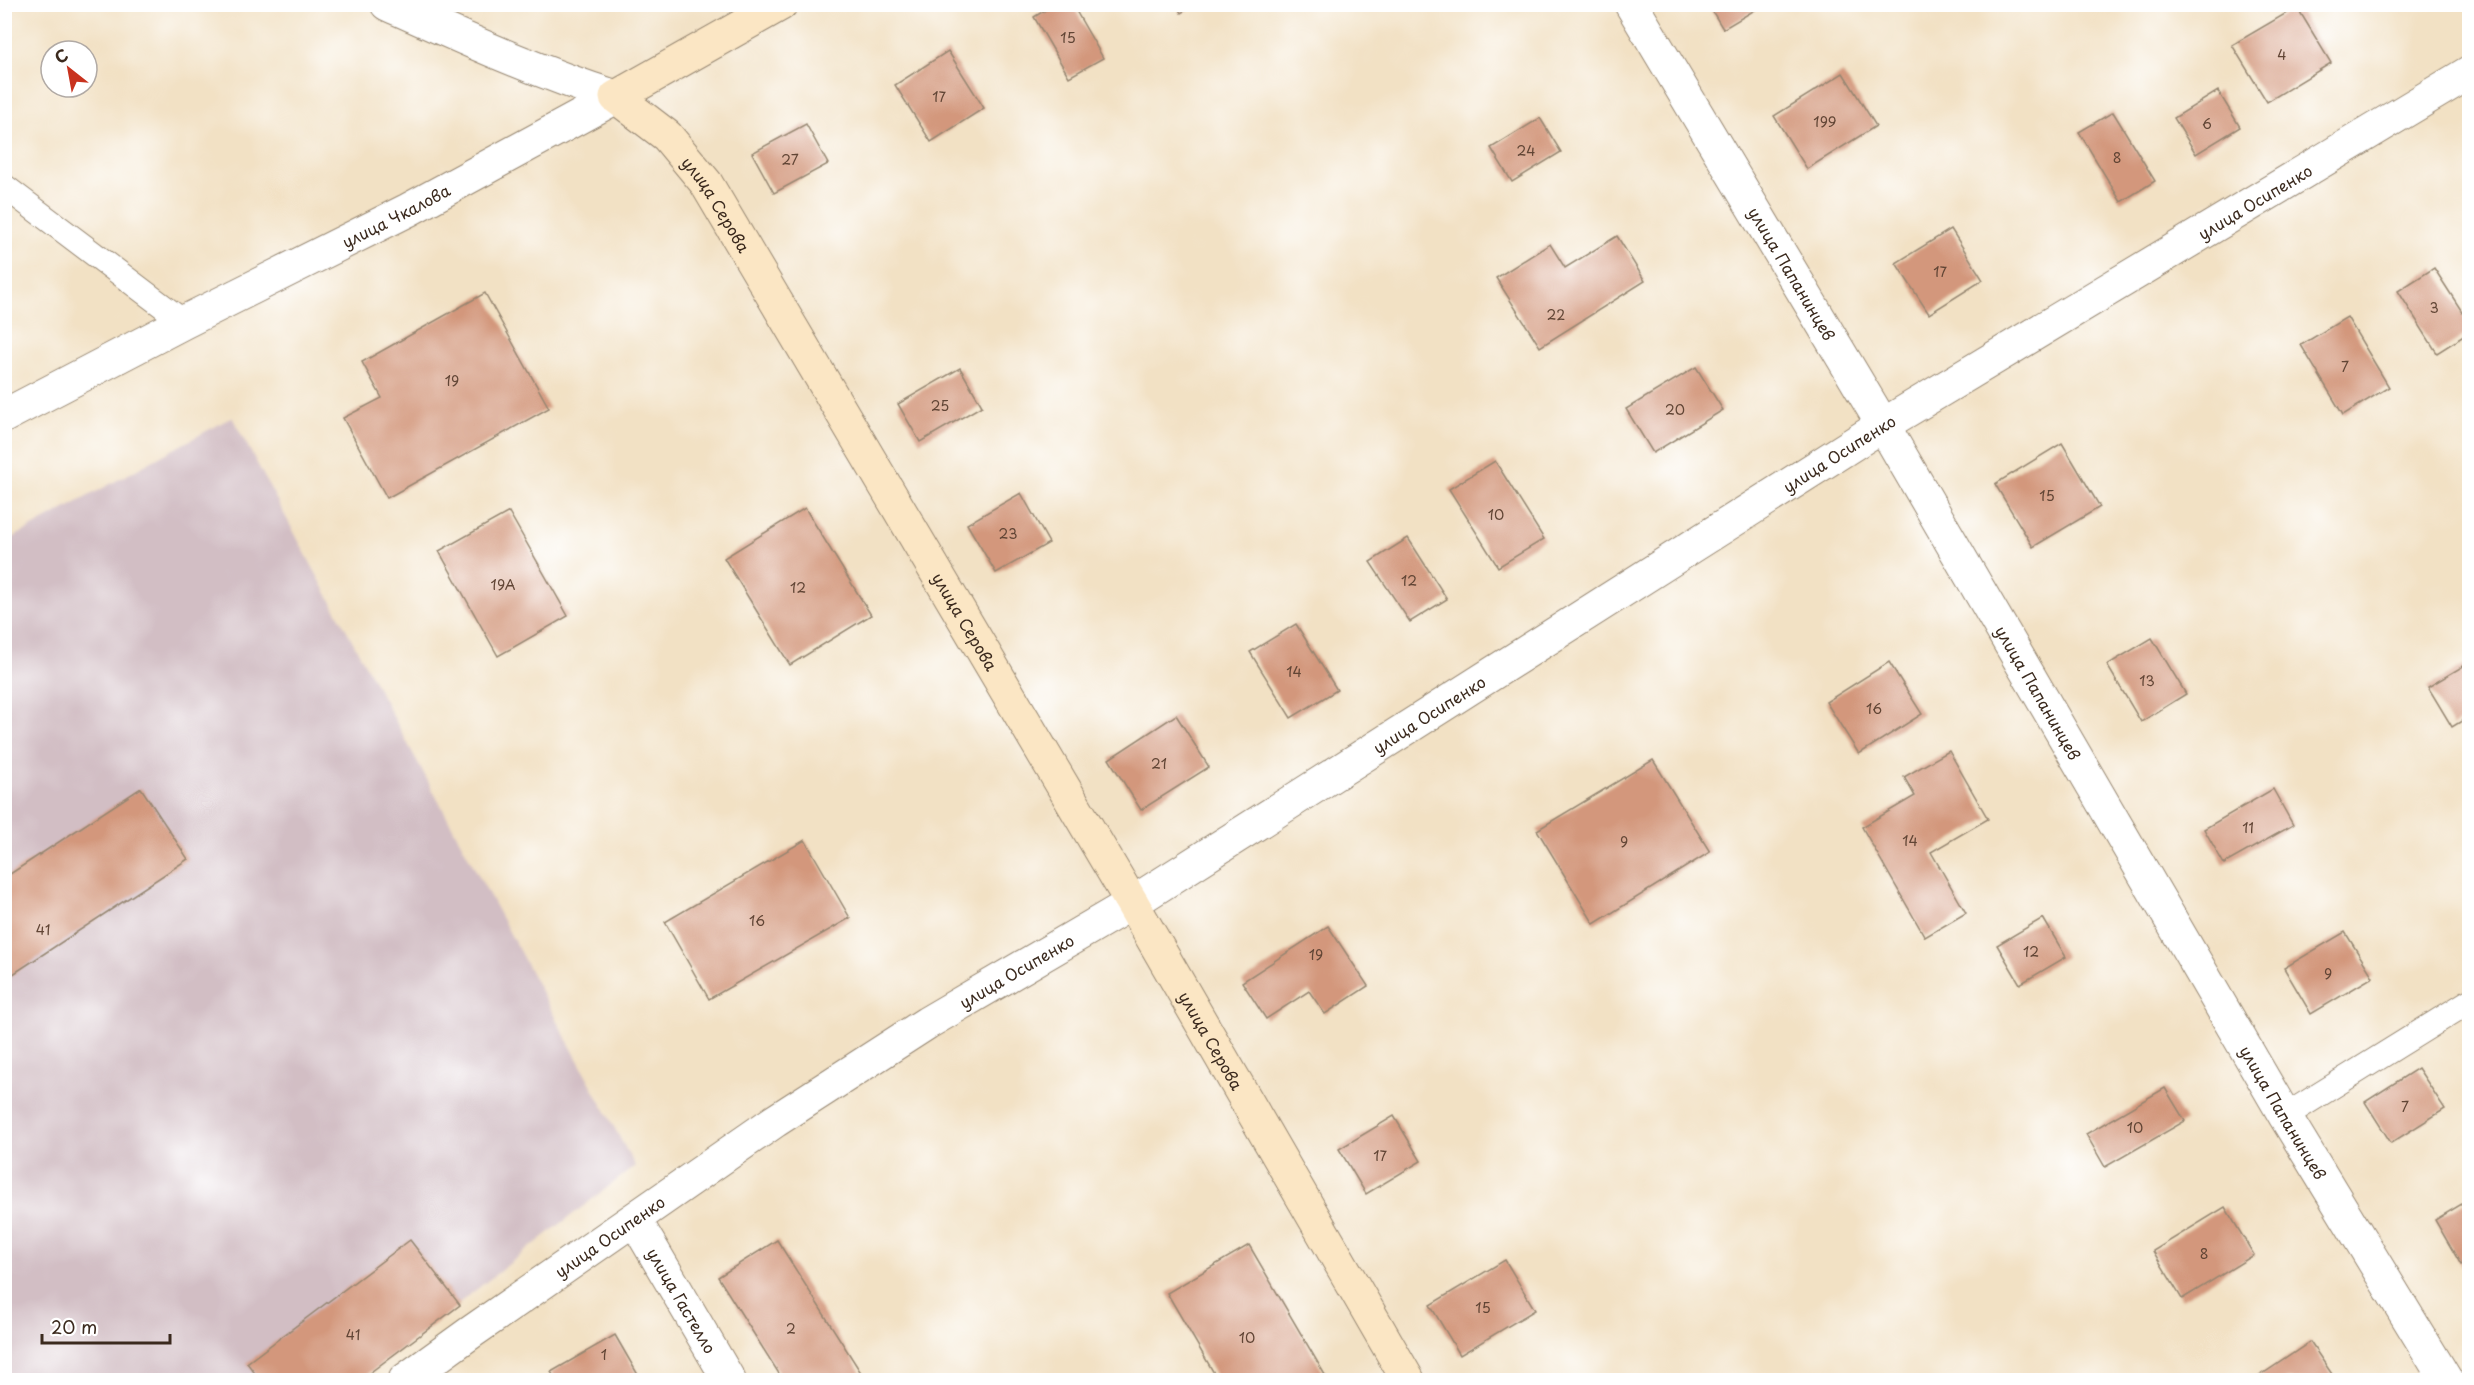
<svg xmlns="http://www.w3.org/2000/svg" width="2474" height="1385" font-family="'Playpen Sans',sans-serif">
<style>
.industrial{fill:#d2bec4}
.building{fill:#d3977b}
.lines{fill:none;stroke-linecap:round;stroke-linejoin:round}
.lane-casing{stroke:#968671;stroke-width:26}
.street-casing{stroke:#968671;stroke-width:35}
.secondary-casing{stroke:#968671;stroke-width:35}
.lane{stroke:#fff;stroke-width:24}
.street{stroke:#fff;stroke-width:33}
.secondary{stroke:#fbe6c4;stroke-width:33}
.labels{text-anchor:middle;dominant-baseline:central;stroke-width:6;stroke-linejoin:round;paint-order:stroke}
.number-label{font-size:14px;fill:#614535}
.street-label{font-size:16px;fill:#3b2a1e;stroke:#fff}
</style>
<rect width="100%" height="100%" fill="#fff"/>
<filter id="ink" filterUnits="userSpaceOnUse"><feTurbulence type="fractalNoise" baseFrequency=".0167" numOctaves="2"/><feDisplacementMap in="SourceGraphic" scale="12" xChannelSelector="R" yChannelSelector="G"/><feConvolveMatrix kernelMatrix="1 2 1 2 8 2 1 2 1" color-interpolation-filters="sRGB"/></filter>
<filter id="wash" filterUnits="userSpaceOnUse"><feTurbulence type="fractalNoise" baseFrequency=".008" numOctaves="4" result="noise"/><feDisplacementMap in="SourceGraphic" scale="24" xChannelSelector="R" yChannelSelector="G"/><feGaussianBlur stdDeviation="1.35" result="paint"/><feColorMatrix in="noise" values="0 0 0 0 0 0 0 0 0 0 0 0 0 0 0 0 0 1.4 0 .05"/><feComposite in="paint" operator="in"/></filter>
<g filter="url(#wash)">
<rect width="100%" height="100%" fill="#f2e1c4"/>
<polygon class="industrial" points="232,417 635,1166 360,1380 5,1380 5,542"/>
<g id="blocks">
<g class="building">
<polygon points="1055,4 1072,4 1103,58 1069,77 1034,17"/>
<polygon points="1176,4 1196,4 1181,13"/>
<polygon points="1708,4 1765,4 1723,29"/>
<polygon points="2297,7 2331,63 2267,102 2232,45"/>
<polygon points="948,51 984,108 931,142 895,85"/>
<polygon points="1843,73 1876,126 1807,169 1774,116"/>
<polygon points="2218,91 2240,127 2196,154 2174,118"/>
<polygon points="2113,112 2155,181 2121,202 2079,132"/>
<polygon points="1540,118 1561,152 1512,182 1491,148"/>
<polygon points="806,124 828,164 774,193 752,153"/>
<polygon points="1951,229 1983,280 1929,314 1896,263"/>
<polygon points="1617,236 1645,281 1540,347 1496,278 1550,244 1565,268"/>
<polygon points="2434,268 2470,324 2470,332 2437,353 2398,291"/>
<polygon points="485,293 549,408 387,498 343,418 382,398 362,362"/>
<polygon points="2347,317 2389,387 2343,415 2301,345"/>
<polygon points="1696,367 1723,410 1653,453 1626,409"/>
<polygon points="960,368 982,406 920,442 898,404"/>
<polygon points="2062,443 2100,507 2033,547 1995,484"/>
<polygon points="1495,461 1544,539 1498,567 1449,489"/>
<polygon points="1021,493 1049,543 996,573 967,524"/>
<polygon points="805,508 871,615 790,665 724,558"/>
<polygon points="509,512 568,616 498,656 439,551"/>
<polygon points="1408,538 1447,599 1410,622 1370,562"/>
<polygon points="1296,624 1337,690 1291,718 1250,652"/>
<polygon points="2152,638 2186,694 2141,722 2107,665"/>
<polygon points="1889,662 1922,714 1859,754 1826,702"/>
<polygon points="2470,662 2470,716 2452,727 2428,687"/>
<polygon points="1176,715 1209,767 1141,810 1109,759"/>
<polygon points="1949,751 1988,819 1931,852 1966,913 1925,937 1862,827 1915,796 1904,777"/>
<polygon points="1653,760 1710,852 1594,924 1537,830"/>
<polygon points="141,788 188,859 4,980 4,878"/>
<polygon points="2273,789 2293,825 2224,864 2204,829"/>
<polygon points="805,840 850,918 709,999 665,922"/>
<polygon points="2043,918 2066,957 2020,984 1997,945"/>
<polygon points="1328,926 1368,986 1325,1014 1309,991 1266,1019 1242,982"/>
<polygon points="2345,932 2373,977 2311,1014 2284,968"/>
<polygon points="2418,1068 2445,1109 2391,1143 2365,1102"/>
<polygon points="2165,1088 2185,1121 2105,1167 2086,1134"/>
<polygon points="1394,1116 1421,1161 1366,1194 1339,1149"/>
<polygon points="2470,1199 2470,1260 2461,1265 2435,1220"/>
<polygon points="2225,1207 2254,1255 2182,1299 2153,1251"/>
<polygon points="410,1240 460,1305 360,1380 260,1380 247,1363"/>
<polygon points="777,1240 865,1379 863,1380 783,1380 718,1277"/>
<polygon points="1249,1245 1328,1380 1218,1380 1167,1293"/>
<polygon points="1505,1260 1535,1310 1460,1355 1430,1305"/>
<polygon points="615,1335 641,1380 556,1380 551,1372"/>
<polygon points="2310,1342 2336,1380 2256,1380 2255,1379"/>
</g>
</g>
</g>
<g filter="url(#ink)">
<use href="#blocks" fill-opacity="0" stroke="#968671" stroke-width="1.5"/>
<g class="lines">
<g class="lane-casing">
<g id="lane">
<polyline points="4,186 184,322"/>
<polyline points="2285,1116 2470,1001"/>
</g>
</g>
<g class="street-casing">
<g id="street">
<path d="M387 4C463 38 537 72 616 97"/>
<path id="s1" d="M1631 4 1883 425 2285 1116 2446 1380"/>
<path id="s2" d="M4 416 184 322 408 210 616 97"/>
<path id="s3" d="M635 1220 729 1380"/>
<path id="s4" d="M405 1380 470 1333 775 1121 927 1023 1132 903 1883 425 2470 72"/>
</g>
</g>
<g class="secondary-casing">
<g id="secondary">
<path id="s5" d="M781 4 616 97 667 136 706 183 1132 903 1408 1380"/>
</g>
</g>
<use href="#lane" class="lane"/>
<use href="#street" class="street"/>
<use href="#secondary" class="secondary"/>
</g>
</g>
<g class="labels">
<g class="number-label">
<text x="1068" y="37">15</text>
<text x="2282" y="54">4</text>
<text x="939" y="96">17</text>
<text x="1825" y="121">199</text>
<text x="2207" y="123">6</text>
<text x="1526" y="150">24</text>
<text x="2117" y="157">8</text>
<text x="790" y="159">27</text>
<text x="1940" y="271">17</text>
<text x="2434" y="307">3</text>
<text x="1556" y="314">22</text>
<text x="2345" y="366">7</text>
<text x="452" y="380">19</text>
<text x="940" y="405">25</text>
<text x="1675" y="409">20</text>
<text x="2047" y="495">15</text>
<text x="1496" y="514">10</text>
<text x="1008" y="533">23</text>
<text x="1409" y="580">12</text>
<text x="503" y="584">19А</text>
<text x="798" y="587">12</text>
<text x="1294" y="671">14</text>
<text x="2147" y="680">13</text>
<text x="1874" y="708">16</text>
<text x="1159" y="763">21</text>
<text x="2248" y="827">11</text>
<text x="1910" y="840">14</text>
<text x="1624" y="841">9</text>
<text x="757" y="920">16</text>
<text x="43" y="929">41</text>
<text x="2031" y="951">12</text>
<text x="1316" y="954">19</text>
<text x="2328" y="973">9</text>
<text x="2405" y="1106">7</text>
<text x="2135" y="1127">10</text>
<text x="1380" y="1155">17</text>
<text x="2204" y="1253">8</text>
<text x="1483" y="1307">15</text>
<text x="791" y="1328">2</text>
<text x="353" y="1334">41</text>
<text x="1247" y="1337">10</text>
<text x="604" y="1354">1</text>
</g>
<g class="street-label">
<text stroke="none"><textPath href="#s4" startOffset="2194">улица Осипенко</textPath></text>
<text stroke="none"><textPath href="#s5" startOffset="338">улица Серова</textPath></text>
<text stroke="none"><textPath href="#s2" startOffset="440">улица Чкалова</textPath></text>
<text stroke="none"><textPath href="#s1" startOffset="314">улица Папанинцев</textPath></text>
<text stroke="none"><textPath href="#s4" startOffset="1708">улица Осипенко</textPath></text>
<text stroke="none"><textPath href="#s5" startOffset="824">улица Серова</textPath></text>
<text stroke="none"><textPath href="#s1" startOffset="800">улица Папанинцев</textPath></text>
<text stroke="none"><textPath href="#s4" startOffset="1222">улица Осипенко</textPath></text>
<text stroke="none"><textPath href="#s4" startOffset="736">улица Осипенко</textPath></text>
<text stroke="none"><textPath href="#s5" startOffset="1310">улица Серова</textPath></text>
<text stroke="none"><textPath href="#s1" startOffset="1286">улица Папанинцев</textPath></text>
<text stroke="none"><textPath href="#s4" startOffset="250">улица Осипенко</textPath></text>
<text stroke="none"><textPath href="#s3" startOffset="93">улица Гастелло</textPath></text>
</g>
</g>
<rect width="2474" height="1385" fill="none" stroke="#fff" stroke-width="24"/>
<g transform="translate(69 69) rotate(329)"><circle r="28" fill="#ffffff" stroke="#b1aaa5" stroke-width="1.5"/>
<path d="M0-4.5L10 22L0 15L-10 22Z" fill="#c8321e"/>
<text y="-9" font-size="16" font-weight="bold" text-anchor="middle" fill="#3b2a1e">С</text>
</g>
<path d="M42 1334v9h128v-9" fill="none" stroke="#3b2a1e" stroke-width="3"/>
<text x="51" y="1334" font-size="18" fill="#3b2a1e" stroke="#ffffff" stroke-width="4.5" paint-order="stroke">20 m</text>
</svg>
